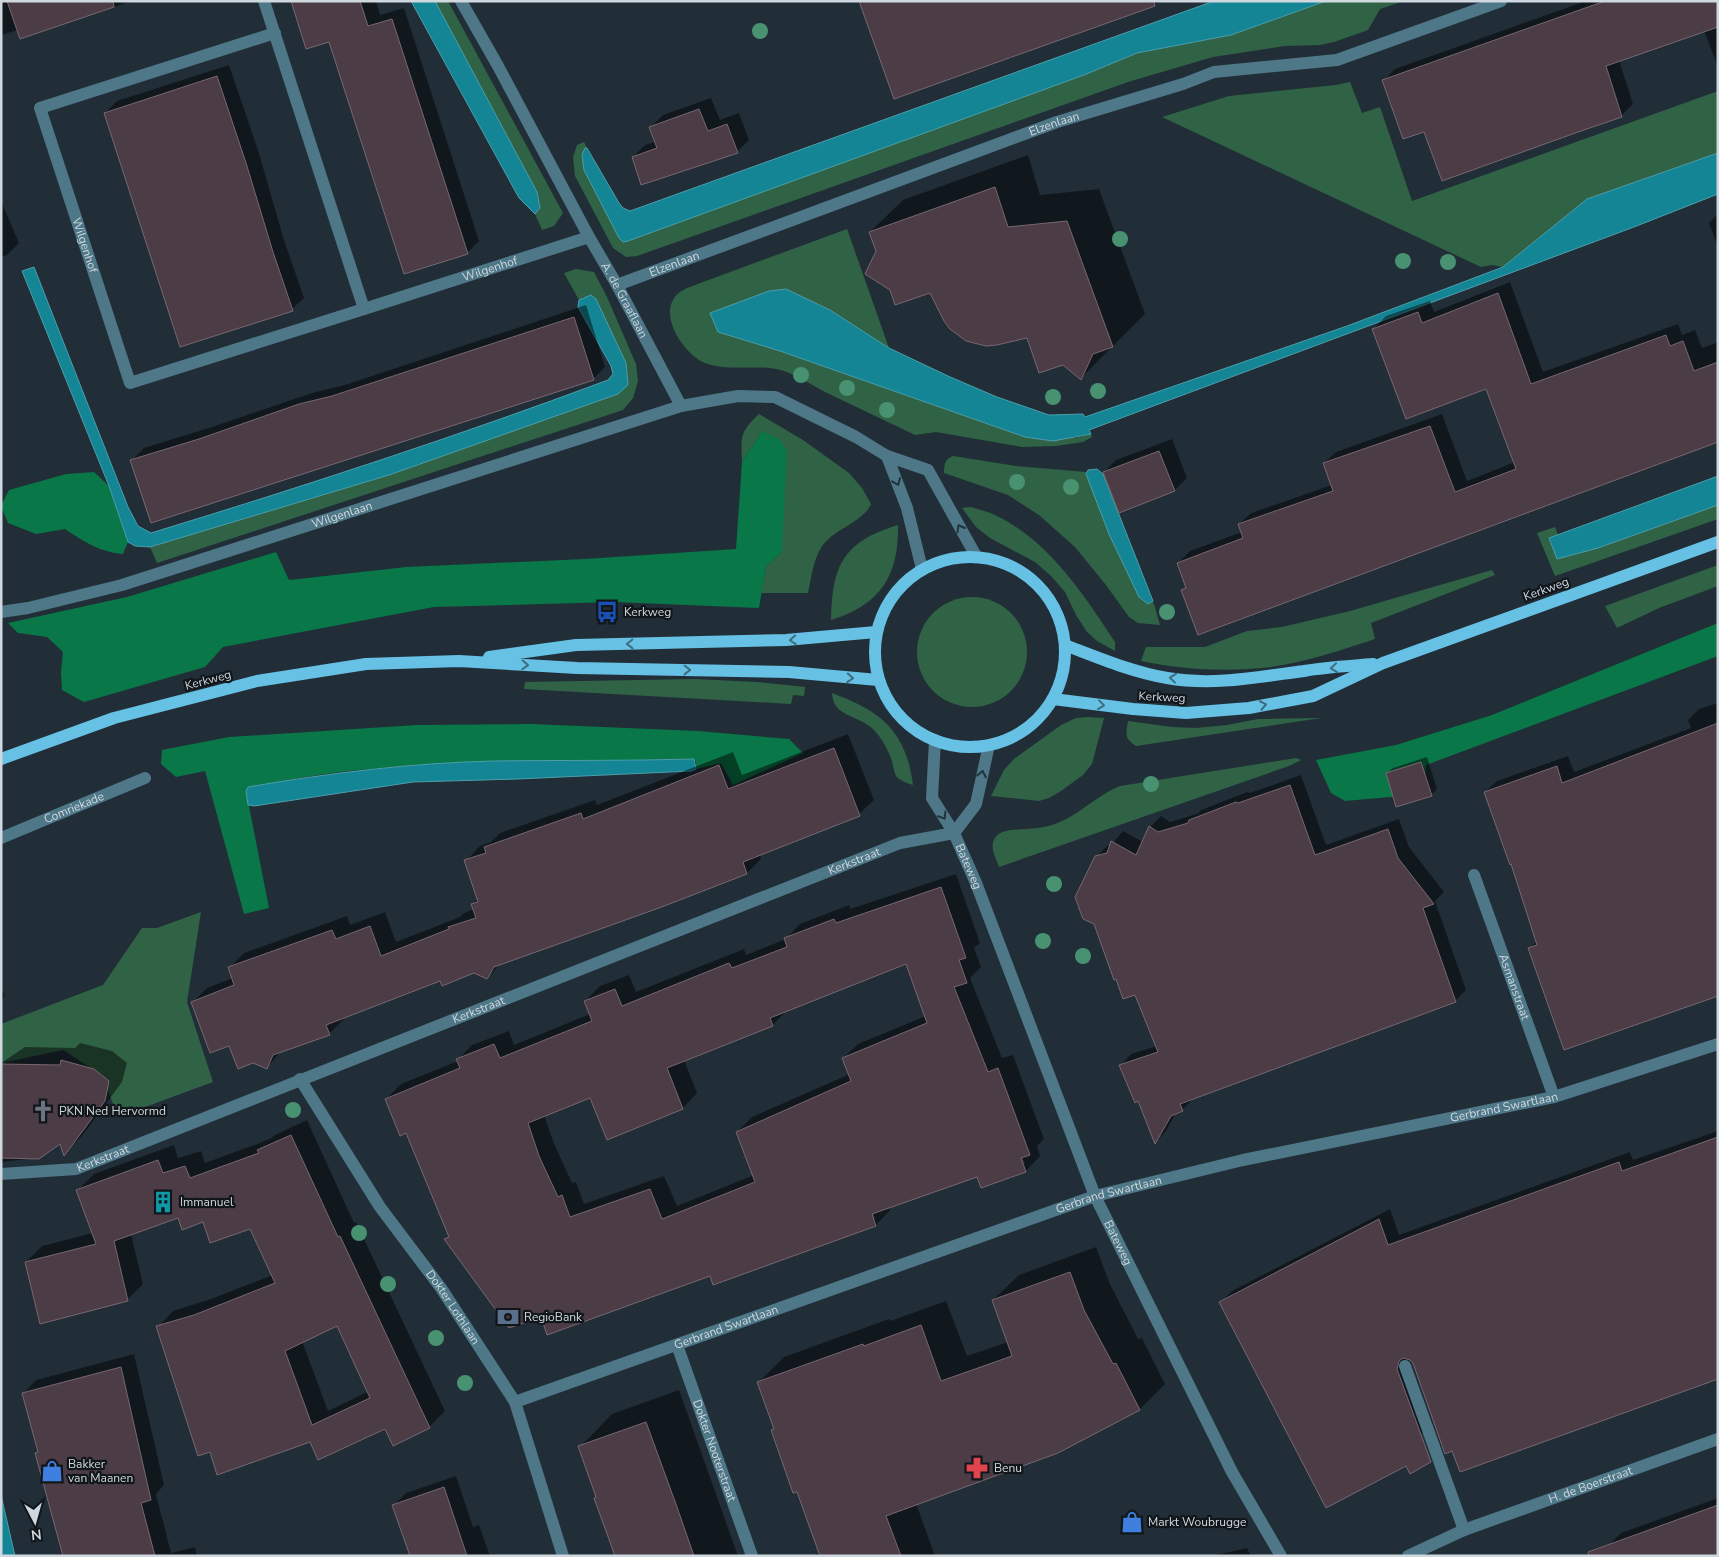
<svg xmlns="http://www.w3.org/2000/svg" width="1719" height="1557" font-family="'Nunito Sans',sans-serif">
<style>
.green{fill:#306345}
.forest{fill:#097747}
.water{fill:#148595;stroke:#4c9eab}
.shadow{fill:#0007;fill-rule:evenodd}
.building{fill:#4c3c45;stroke:#786770;fill-rule:evenodd}
.lines{fill:none;stroke-linecap:round;stroke-linejoin:round}
.minor{stroke:#4e7788;stroke-width:12}
.major{stroke:#67c1e5;stroke-width:12}
.tree{fill:#489271}
.oneway{stroke:#23333b}
.oneway2{stroke:#3c6c80}
.labels{text-anchor:middle;dominant-baseline:central;stroke-width:4.5;stroke-linejoin:round;paint-order:stroke}
.street-label{font-size:12px;fill:#d0d8df;stroke:#10161a}
.poi-label{font-size:12px;fill:#d0d8df;stroke:#10161a;text-anchor:start}
</style>
<rect width="100%" height="100%" fill="#212e38"/>
<g class="green">
<polygon points="435,1 448,1 563,213 554,226 542,230 535,214 540,208 537,192"/>
<polygon points="1326,1 1404,1 1380,9 1368,30 1334,42 1320,45 1285,46 1213,57 1128,82 637,256 626,257 613,248 575,176 573,157 577,145 584,142 587,148 585,148 619,238 1084,75 1137,53 1231,35"/>
<polygon points="1350,82 1362,113 1380,107 1412,201 1718,91 1718,153 1587,199 1503,267 1492,265 1481,267 1162,117 1229,96 1336,85"/>
<path d="M847 229 889 348 830 310 786 289 710 313 718 332 780 351 1025 437 1075 438 1091 434 1092 437 1083 442 1056 446 1022 447 936 432 915 435C885 421 855 406 825 392 812 385 798 376 784 371 760 363 731 372 708 364 687 358 661 321 673 300 676 294 681 291 687 288Z"/>
<polygon points="576,269 594,272 607,297 636,364 638,381 633,398 623,410 157,563 150,547 389,475 628,385 626,363 596,300 584,297 579,300 564,273"/>
<path d="M759 414 803 440 849 473 862 488 871 504C863 523 832 529 821 548 813 561 811 579 808 593H761L766 567 782 552 762 431 742 462C741 436 740 432 759 414Z"/>
<path d="M953 456 1016 466 1086 472 1148 604 1153 601 1160 625 1138 623 1129 617 1106 585 1075 547 1039 515 1008 495 944 473C944 464 945 459 953 456Z"/>
<polygon points="1718,505 1718,519 1555,576 1537,533 1555,527 1558,535 1549,538 1557,559 1598,548"/>
<path d="M971 507C980 510 989 512 997 516 1050 542 1084 595 1115 642V651L1097 641 1087 632 1076 615 1065 592 1051 576 1035 562 990 538 976 527 962 508Z"/>
<path d="M898 525C899 576 880 605 831 620 832 565 843 542 898 525Z"/>
<polygon points="1718,565 1718,586 1659,608 1617,628 1605,606"/>
<path d="M1492 570 1495 575 1371 623 1375 639C1341 650 1307 662 1271 667 1227 672 1184 670 1141 661L1146 647H1205L1247 631 1282 627 1350 611Z"/>
<circle cx="972" cy="652" r="55"/>
<polygon points="695,679 757,682 805,687 804,696 793,695 791,704 524,689 525,682"/>
<path d="M832 693C881 711 906 731 913 785 907 783 900 781 896 776 894 772 893 765 892 761 888 750 883 740 875 731 859 714 833 718 832 693Z"/>
<polygon points="1088,717 1104,718 1092,764 1083,775 1061,791 1049,798 1039,801 991,796 1004,770 1014,759 1061,725 1076,718"/>
<path d="M1321 718 1136 746C1124 738 1126 735 1128 721L1172 727 1196 728 1227 725 1258 719Z"/>
<path d="M1296 758 1301 760 1289 766 999 867C996 858 989 847 995 838 1001 828 1017 830 1027 829 1073 827 1083 802 1120 786Z"/>
<polygon points="201,912 187,1002 213,1082 118,1117 102,1075 63,1050 6,1062 1,1065 1,1024 103,985 142,928 157,928"/>
</g>
<g class="forest">
<polygon points="762,431 780,440 787,451 782,552 766,567 759,608 614,602 434,607 223,647 205,667 84,702 62,690 61,672 63,652 47,637 18,633 8,623 127,597 276,552 289,580 406,567 585,559 736,549 742,462"/>
<path d="M94 472 109 486 128 542 123 554C100 552 84 542 65 529L36 534 8 523 1 506 9 490 66 474Z"/>
<polygon points="1718,623 1718,656 1426,765 1424,784 1412,798 1390,797 1345,801 1331,793 1316,760 1396,745 1492,715"/>
<path d="M531 724 698 731 789 739 803 753 733 785 721 763 696 769V762L694 759C567 763 439 757 312 776 290 779 268 786 246 791L269 908 244 914 205 771 176 777 161 764 162 750 229 737 417 725Z"/>
</g>
<g class="water">
<polygon points="411,1 435,1 537,192 540,208 535,214 519,198"/>
<polygon points="1214,1 1326,1 1231,35 1137,53 1084,75 628,241 623,242 619,238 584,170 582,155 585,148 587,148 619,203 623,208 630,211"/>
<polygon points="1718,153 1718,194 1634,227 1089,430 1091,434 1053,441 1025,437 780,351 718,332 710,313 769,291 786,289 830,310 889,348 948,376 997,397 1049,415 1083,414 1085,417 1347,326 1503,267 1587,199"/>
<path d="M34 267 128 507 138 526 151 533C305 486 458 436 608 380L613 374 611 366 578 307 579 300 591 295 596 299 626 363 628 385 618 394 389 475 150 547 135 546 128 542 109 486 22 271Z"/>
<polygon points="1097,469 1103,474 1153,601 1148,604 1139,597 1109,534 1086,474 1088,470"/>
<polygon points="1718,476 1718,505 1598,548 1557,559 1549,538"/>
<path d="M694 759 696 769 692 771 518 779 413 782 254 806 248 805 246 791 248 787C329 773 411 763 493 761 560 760 627 761 694 759Z"/>
<polygon points="1,1495 15,1556 1,1556"/>
</g>
<g class="shadow">
<polygon points="1,1 132,1 20,37 18,30 1,35"/>
<polygon points="292,1 376,1 380,15 404,8 479,241 467,253 330,40"/>
<polygon points="861,1 1163,1 895,97"/>
<polygon points="1586,1 1718,1 1718,68 1704,30 1619,60 1633,104 1621,116 1424,130 1383,81 1395,69"/>
<polygon points="229,65 258,150 284,240 304,298 292,309 105,113 117,101"/>
<polygon points="711,98 720,120 739,113 749,140 737,152 633,157 645,145 656,142 651,127 663,115"/>
<polygon points="1028,155 1040,195 1099,189 1145,314 1081,378 1027,337 930,291 877,251 870,232 903,200"/>
<polygon points="1,201 19,243 7,255 1,257"/>
<polygon points="1718,214 1718,247 1709,223"/>
<polygon points="1510,282 1543,372 1678,324 1682,335 1695,330 1702,348 1718,342 1718,441 1183,590 1187,586 1178,563 1190,551 1242,532 1239,524 1251,513 1332,485 1324,463 1336,452 1442,414 1467,481 1515,462 1487,388 1407,417 1374,328 1386,316 1430,301 1434,312"/>
<polygon points="586,305 605,367 593,379 132,460 144,448 212,427 312,393 345,385"/>
<polygon points="1172,439 1187,478 1175,490 1104,472 1116,460"/>
<polygon points="1718,703 1718,994 1530,948 1537,941 1512,863 1485,792 1497,781 1568,756 1574,772 1691,728 1688,720 1699,709"/>
<polygon points="848,734 874,800 859,814 760,854 761,859 747,873 502,962 487,978 474,972 441,979 343,1017 344,1019 329,1034 282,1050 267,1068 229,1044 192,1003 207,988 233,978 229,968 244,953 347,916 350,925 385,912 396,942 460,917 464,913 474,909 473,904 478,899 466,861 480,846 491,842 500,833 595,800 597,805 733,752 742,775"/>
<polygon points="1427,757 1437,789 1431,795 1387,773 1393,768"/>
<polygon points="1301,775 1326,845 1399,819 1409,847 1444,892 1435,901 1466,990 1455,1001 1193,1098 1193,1099 1182,1110 1176,1113 1166,1131 1156,1142 1139,1099 1121,1065 1131,1054 1157,1046 1096,857 1107,846 1111,845 1123,831 1143,842 1150,827 1161,816 1170,822 1199,813 1201,810 1247,792 1250,793"/>
<path d="M956 874 980 943 974 948 981 967 970 978 1002 1058 1013 1055 1044 1139 1037 1146 1040 1156 1026 1171 982 1186 978 1176 889 1206 890 1210 876 1225 713 1283 710 1275 542 1315 446 1239 450 1235 406 1132 386 1099 401 1084 458 1061V1059L472 1045 509 1031 514 1045 590 1014 585 1001 600 986 629 975 636 992 744 949 746 955 786 939 800 924 849 905 850 909ZM907 962 926 1016 858 1044 843 1058 850 1074 752 1117 737 1132 754 1175 677 1206 664 1176 584 1204 576 1182 572 1183 553 1141 544 1115 591 1096 608 1138 683 1108 697 1093 684 1060 773 1025 787 1010ZM1020 1152 1025 1164H1022L1018 1153ZM871 1207 875 1218H872Z"/>
<polygon points="1,988 5,996 1,1000"/>
<polygon points="80,1043 112,1051 127,1063 122,1082 82,1136 64,1153 60,1142 37,1158 1,1162 1,1063 25,1047 75,1048"/>
<path d="M307 1120 354 1223 356 1222 445 1411 429 1427 386 1428 310 1440 211 1450 158 1327 173 1311 211 1299 273 1275 251 1227 178 1216 131 1234 143 1284 127 1300 26 1262 42 1246 93 1233 78 1190 94 1174 174 1145 178 1158 201 1151 205 1163 270 1139 275 1135ZM337 1325 369 1391 328 1411 302 1341Z"/>
<polygon points="1718,1131 1718,1378 1453,1449 1414,1363 1407,1355 1432,1423 1421,1434 1221,1302 1232,1291 1390,1209 1399,1235 1630,1152 1633,1160"/>
<polygon points="1096,1247 1110,1284 1138,1339 1142,1338 1165,1384 1140,1409 1058,1452 916,1503 935,1556 812,1556 820,1553 758,1383 784,1357 889,1319 890,1321 946,1301 967,1356 1008,1342 993,1300 1019,1275"/>
<polygon points="134,1354 164,1485 156,1494 171,1553 195,1547 197,1556 64,1556 23,1394 36,1380"/>
<polygon points="679,1390 738,1556 616,1556 597,1496 580,1447 612,1414"/>
<polygon points="456,1476 473,1527 479,1525 490,1556 411,1556 394,1505 406,1493"/>
<polygon points="1718,1498 1718,1555 1610,1544 1621,1533"/>
<polygon points="1247,1548 1251,1556 1212,1556"/>
</g>
<g class="building">
<polygon points="7,1 113,1 114,7 20,39"/>
<polygon points="291,1 360,1 368,26 392,19 468,254 404,274 329,42 306,49"/>
<polygon points="859,1 1154,1 1155,6 894,99"/>
<polygon points="1605,1 1718,1 1718,27 1606,66 1622,117 1578,132 1442,181 1424,132 1403,139 1382,80"/>
<polygon points="217,76 246,163 273,252 293,311 180,347 104,113"/>
<polygon points="699,109 708,131 727,124 738,153 641,185 632,157 657,148 649,127"/>
<polygon points="995,187 1008,227 1067,221 1113,347 1093,354 1081,380 1063,365 1039,373 1027,338 997,345 986,346 966,341 950,329 944,321 930,293 895,305 890,290 865,274 876,251 869,232"/>
<polygon points="1498,293 1531,384 1666,335 1670,346 1683,341 1694,371 1718,362 1718,442 1198,635 1181,590 1186,588 1177,563 1243,538 1238,524 1333,491 1323,463 1430,426 1455,492 1516,469 1486,389 1406,419 1372,329 1418,312 1422,323"/>
<polygon points="574,317 594,380 151,523 130,460 199,439 299,404 332,396"/>
<polygon points="1159,451 1175,491 1119,513 1103,472"/>
<polygon points="1718,723 1718,996 1564,1050 1528,948 1537,945 1511,864 1510,865 1484,792 1557,766 1562,783"/>
<polygon points="834,748 860,816 743,862 747,874 659,908 494,967 487,979 474,973 442,986 440,981 326,1025 330,1035 273,1055 267,1069 253,1063 238,1069 229,1046 210,1053 191,1002 234,985 228,967 332,930 336,939 370,926 381,956 449,929 448,927 476,918 471,904 478,902 464,860 486,853 484,847 581,813 583,819 719,765 728,789"/>
<polygon points="1421,762 1432,796 1396,807 1386,773"/>
<polygon points="1290,785 1315,855 1388,829 1398,858 1434,904 1423,908 1456,1002 1180,1104 1183,1111 1171,1116 1155,1144 1138,1101 1135,1103 1119,1065 1158,1052 1135,995 1123,999 1116,979 1114,980 1094,924 1083,919 1075,897 1095,856 1107,853 1111,841 1136,855 1149,826 1158,832 1188,823 1189,820 1236,802 1238,803"/>
<path d="M941 887 966 958 959 960 967 983 954 987 988 1072 998 1068 1030 1155 1021 1158 1026 1172 981 1188 977 1177 872 1214 876 1226 713 1285 710 1276 547 1335 541 1317 509 1328 444 1239 449 1237 406 1133 400 1136 385 1099 460 1068 456 1059 494 1044 500 1058 592 1021 584 1001 615 989 622 1006 729 963 732 968 787 947 784 938 834 919 836 923ZM906 964 927 1023 842 1058 851 1081 736 1132 755 1182 662 1219 650 1189 570 1217 562 1195 558 1197 539 1156 528 1123 590 1098 607 1140 683 1109 667 1068 773 1026 770 1018Z"/>
<polygon points="61,1060 94,1069 109,1081 105,1101 64,1156 60,1144 39,1159 1,1158 1,1064 60,1065"/>
<path d="M291 1135 338 1237 340 1236 430 1428 393 1446 385 1429 318 1460 310 1442 217 1475 210 1452 198 1456 156 1326 194 1315 275 1283 250 1229 210 1243 203 1222 182 1230 178 1218 114 1241 128 1301 40 1324 25 1262 96 1244 76 1190 158 1160 163 1173 185 1166 190 1178 259 1153 257 1150ZM337 1326 370 1398 312 1425 285 1351Z"/>
<polygon points="1718,1137 1718,1379 1460,1472 1452,1451 1445,1454 1413,1363 1410,1360 1403,1358 1399,1361 1397,1369 1431,1462 1410,1474 1406,1466 1326,1508 1219,1302 1379,1219 1388,1245 1619,1162 1622,1171"/>
<polygon points="1070,1272 1084,1310 1113,1364 1116,1363 1140,1410 1058,1453 886,1516 901,1556 820,1556 797,1492 793,1493 771,1430 774,1429 757,1382 863,1344 864,1346 921,1325 941,1381 1012,1356 992,1300"/>
<polygon points="121,1367 151,1500 141,1503 155,1556 63,1556 35,1453 38,1452 22,1393"/>
<polygon points="646,1422 677,1507 694,1556 615,1556 594,1498 596,1497 578,1446"/>
<polygon points="444,1487 467,1556 410,1556 392,1505"/>
<polygon points="1718,1505 1718,1556 1589,1556 1588,1552"/>
</g>
<g class="lines">
<g class="minor">
<path id="s1" d="M264 1 364 309 589 237"/>
<path id="s2" d="M461 1 498 66 589 237 617 285 681 406 738 396 775 397 856 437 887 456 928 470 976 556"/>
<path id="s3" d="M275 33 40 108 130 383 364 309"/>
<path id="s4" d="M617 285 1057 122 1183 84 1214 72 1337 60 1501 1"/>
<polyline points="887,456 907,508 922,569"/>
<path id="s5" d="M1 612 28 608 122 585 681 406"/>
<path id="s6" d="M935 740 932 798 954 833 976 883 1095 1196 1232 1472 1281 1556"/>
<polyline points="954,833 976,804 989,745"/>
<path id="s7" d="M1 838 145 778"/>
<path id="s8" d="M1474 875 1554 1097"/>
<path id="s9" d="M300 1079 380 1207 441 1288 515 1402 563 1556"/>
<path id="s10" d="M1 1174 76 1169 900 843 954 833"/>
<path id="s11" d="M677 1345 752 1556"/>
<polyline points="1405,1366 1464,1530"/>
<path id="s12" d="M515 1402 1095 1196 1243 1160 1554 1097 1718 1044"/>
<path id="s13" d="M1408 1556 1464 1530 1718 1439"/>
</g>
<g class="major">
<circle cx="970" cy="652" r="95"/>
<path d="M1065 645C1099 658 1132 672 1167 678 1213 686 1258 677 1304 671 1327 667 1350 666 1373 664"/>
<polyline points="489,657 576,645 786,640 876,632"/>
<polyline points="1053,699 1133,709 1186,713 1249,708 1313,696 1383,663 1718,542"/>
<polyline points="1,759 114,718 257,681 366,664 459,661 577,668 789,672 878,680"/>
</g>
</g>
<g class="tree">
<circle cx="760" cy="31" r="8"/>
<circle cx="1120" cy="239" r="8"/>
<circle cx="1403" cy="261" r="8"/>
<circle cx="1448" cy="262" r="8"/>
<circle cx="801" cy="375" r="8"/>
<circle cx="847" cy="388" r="8"/>
<circle cx="1098" cy="391" r="8"/>
<circle cx="1053" cy="397" r="8"/>
<circle cx="887" cy="410" r="8"/>
<circle cx="1017" cy="482" r="8"/>
<circle cx="1071" cy="487" r="8"/>
<circle cx="1167" cy="612" r="8"/>
<circle cx="1151" cy="784" r="8"/>
<circle cx="1054" cy="884" r="8"/>
<circle cx="1043" cy="941" r="8"/>
<circle cx="1083" cy="956" r="8"/>
<circle cx="293" cy="1110" r="8"/>
<circle cx="359" cy="1233" r="8"/>
<circle cx="388" cy="1284" r="8"/>
<circle cx="436" cy="1338" r="8"/>
<circle cx="465" cy="1383" r="8"/>
</g>
<defs><path id="oneway-chevron" d="M-2-3.5L2.5 0L-2 3.5" fill="none" stroke-width="1.6" stroke-linecap="round" stroke-linejoin="round" transform="scale(1.25)"/></defs>
<g class="oneway">
<use href="#oneway-chevron" transform="translate(897 482) rotate(68)"/>
<use href="#oneway-chevron" transform="translate(960 528) rotate(-120)"/>
<use href="#oneway-chevron" transform="translate(982 774) rotate(-79)"/>
<use href="#oneway-chevron" transform="translate(943 816) rotate(58)"/>
</g>
<g class="oneway2">
<use href="#oneway-chevron" transform="translate(793 640) rotate(176)"/>
<use href="#oneway-chevron" transform="translate(630 644) rotate(179)"/>
<use href="#oneway-chevron" transform="translate(525 665) rotate(3)"/>
<use href="#oneway-chevron" transform="translate(1334 668) rotate(174)"/>
<use href="#oneway-chevron" transform="translate(687 670) rotate(1)"/>
<use href="#oneway-chevron" transform="translate(850 678) rotate(4)"/>
<use href="#oneway-chevron" transform="translate(1173 678) rotate(-174)"/>
<use href="#oneway-chevron" transform="translate(1101 705) rotate(7)"/>
<use href="#oneway-chevron" transform="translate(1263 705) rotate(-11)"/>
</g>
<defs>
<g id="bus-bare" transform="scale(1.725)"><path d="M-5-6H5V4H4V6H2V4H-2V6H-4V4H-5ZM-3.5-4V0h7V-4ZM-3.5 1.2v1.5H-2V1.2ZM2 1.2v1.5H3.5V1.2Z" fill="#1a4fb4" stroke="#10161a" stroke-width="2.5" paint-order="stroke"/></g>
<g id="church-bare" transform="scale(1.725)"><path d="M-1.2-6h2.4v3.5h3.3v2.4h-3.3V6h-2.4V-.1h-3.3v-2.4h3.3Z" fill="#6b7280" stroke="#10161a" stroke-width="2.5" paint-order="stroke"/></g>
<g id="building-bare" transform="scale(1.725)"><path d="M-4-6H4V6H1V3H-1V6H-4ZM-2.5-4.3h1.7v1.8h-1.7ZM.8-4.3h1.7v1.8H.8ZM-2.5-1h1.7V.8h-1.7ZM.8-1h1.7V.8H.8Z" fill="#0f9aa8" stroke="#10161a" stroke-width="2.5" paint-order="stroke"/></g>
<g id="bank-bare" transform="scale(1.725)"><path d="M-6-4H6V4H-6ZM0-2.3a2.3 2.3 0 1 0 0 4.6a2.3 2.3 0 1 0 0-4.6Z" fill="#5c6f8a" stroke="#10161a" stroke-width="2.5" paint-order="stroke"/></g>
<g id="pharmacy-bare" transform="scale(1.725)"><path d="M-2-6h4v4h4v4h-4v4h-4v-4h-4v-4h4Z" fill="#e0444e" stroke="#10161a" stroke-width="2.5" paint-order="stroke"/></g>
<g id="shop-bare" transform="scale(1.725)"><path d="M-5-2.5h2.3a2.7 3.5 0 0 1 5.4 0H5L5.5 6h-11ZM-1.5-2.5h3a1.5 2.3 0 0 0-3 0Z" fill="#3f7fe0" stroke="#10161a" stroke-width="2.5" paint-order="stroke"/></g>
</defs>
<g fill-rule="evenodd">
<use href="#bus-bare" x="607" y="612"/>
<use href="#church-bare" x="43" y="1111"/>
<use href="#building-bare" x="163" y="1202"/>
<use href="#bank-bare" x="508" y="1317"/>
<use href="#pharmacy-bare" x="977" y="1468"/>
<use href="#shop-bare" x="52" y="1471"/>
<use href="#shop-bare" x="1132" y="1522"/>
</g>
<g class="labels">
<g class="street-label">
<text stroke="none"><textPath href="#s4" startOffset="466">Elzenlaan</textPath></text>
<text stroke="none"><textPath href="#s3" startOffset="391">Wilgenhof</textPath></text>
<text stroke="none"><textPath href="#s4" startOffset="61">Elzenlaan</textPath></text>
<text stroke="none"><textPath href="#s1" startOffset="456">Wilgenhof</textPath></text>
<text stroke="none"><textPath href="#s2" startOffset="341">A. de Graaflaan</textPath></text>
<text stroke="none"><textPath href="#s5" startOffset="355">Wilgenlaan</textPath></text>
<text transform="translate(1546 589) rotate(-20)">Kerkweg</text>
<text transform="translate(208 680) rotate(-15)">Kerkweg</text>
<text transform="translate(1162 697) rotate(3)">Kerkweg</text>
<text stroke="none"><textPath href="#s7" startOffset="79">Comriekade</textPath></text>
<text stroke="none"><textPath href="#s10" startOffset="912">Kerkstraat</textPath></text>
<text stroke="none"><textPath href="#s6" startOffset="136">Bateweg</textPath></text>
<text stroke="none"><textPath href="#s8" startOffset="119">Asmanstraat</textPath></text>
<text stroke="none"><textPath href="#s10" startOffset="508">Kerkstraat</textPath></text>
<text stroke="none"><textPath href="#s12" startOffset="1034">Gerbrand Swartlaan</textPath></text>
<text stroke="none"><textPath href="#s10" startOffset="104">Kerkstraat</textPath></text>
<text stroke="none"><textPath href="#s12" startOffset="629">Gerbrand Swartlaan</textPath></text>
<text stroke="none"><textPath href="#s6" startOffset="541">Bateweg</textPath></text>
<text stroke="none"><textPath href="#s9" startOffset="275">Dokter Lothlaan</textPath></text>
<text stroke="none"><textPath href="#s12" startOffset="224">Gerbrand Swartlaan</textPath></text>
<text stroke="none"><textPath href="#s11" startOffset="112">Dokter Nooterstraat</textPath></text>
<text stroke="none"><textPath href="#s13" startOffset="196">H. de Boerstraat</textPath></text>
</g>
<g class="poi-label">
<text x="624" y="612">Kerkweg</text>
<text x="59" y="1111">PKN Ned Hervormd</text>
<text x="180" y="1202">Immanuel</text>
<text x="524" y="1317">RegioBank</text>
<text x="68" y="1464">Bakker<tspan x="68" dy="14">van Maanen</tspan></text>
<text x="994" y="1468">Benu</text>
<text x="1148" y="1522">Markt Woubrugge</text>
</g>
</g>
<rect width="1719" height="1557" fill="none" stroke="#d0d8df" stroke-width="5"/>
<g transform="translate(35 1522) rotate(174)" stroke="#10161a" stroke-width="4" paint-order="stroke">
<path d="M0-4L9 19L0 12L-9 19Z" fill="#d0d8df"/>
<text y="-8" font-size="14" font-weight="bold" text-anchor="middle" fill="#d0d8df">N</text>
</g>
</svg>
